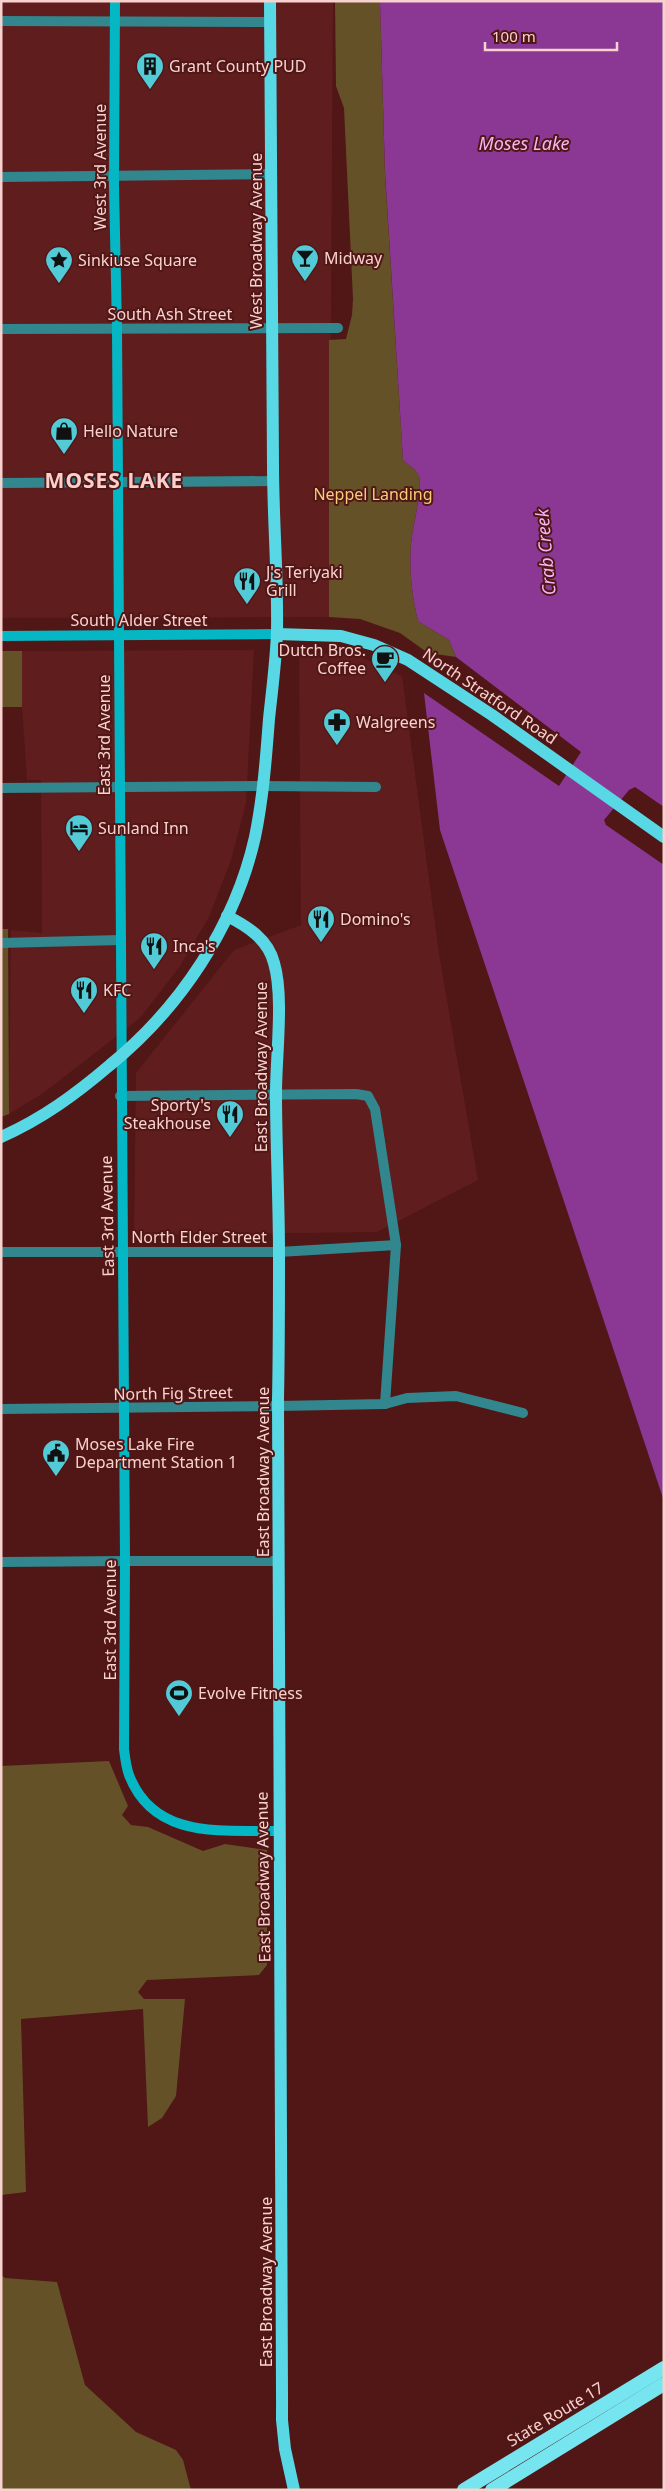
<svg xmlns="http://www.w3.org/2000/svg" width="665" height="2491" font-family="'Noto Sans',sans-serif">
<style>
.built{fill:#601d1e}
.green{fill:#645128}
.water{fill:#8b3894}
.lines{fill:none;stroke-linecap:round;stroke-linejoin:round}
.minor{stroke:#32868d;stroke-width:10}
.tertiary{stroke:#32868d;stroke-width:10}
.secondary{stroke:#05b7c4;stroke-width:10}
.primary{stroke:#57d8e4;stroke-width:12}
.trunk{stroke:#76e5f0;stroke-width:14}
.labels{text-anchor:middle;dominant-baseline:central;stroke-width:4;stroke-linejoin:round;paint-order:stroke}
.poi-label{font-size:16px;fill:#f8d2ce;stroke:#511616;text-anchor:start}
.street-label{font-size:16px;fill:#f8d2ce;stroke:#511616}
.park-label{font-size:16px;fill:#f7cd77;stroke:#511616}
.water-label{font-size:18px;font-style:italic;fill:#f4b5f9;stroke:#511616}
.district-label{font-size:21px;font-weight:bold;letter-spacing:1px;fill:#fdcfcb;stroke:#511616}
</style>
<rect width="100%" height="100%" fill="#511616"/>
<g class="built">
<polygon points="1,1 333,1 329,617 1,618"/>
<polygon points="254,650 246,803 231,860 209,917 180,966 140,1018 42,1094 9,1114 11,930 42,933 41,780 27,780 22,707 22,651"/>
<polygon points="299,653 356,655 402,676 439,954 478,1180 377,1232 134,1235 136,1073 234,950 301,925"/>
</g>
<g class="green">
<path d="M335 1H380L385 175 403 460C407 464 417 470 419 476 423 488 412 528 411 545 409 570 412 596 418 621L449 640 456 657 428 653 400 633 360 619 329 617V340L346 339 352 315 353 299 344 108 336 86Z"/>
<rect x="1" y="651" width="21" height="56"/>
<polygon points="1,929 8,929 9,1114 1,1117"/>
<polygon points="109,1761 128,1806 122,1815 131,1825 148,1827 203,1851 225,1844 267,1850 267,1965 259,1975 147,1980 138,1992 144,1999 185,1999 176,2096 162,2118 148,2127 143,2009 21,2019 26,2192 1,2195 1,1766"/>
<polygon points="1,2275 5,2278 57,2282 85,2385 136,2432 176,2450 183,2460 191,2490 1,2490"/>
</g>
<path class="water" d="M380 1H664V807L635 787 629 790 604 820 606 825 664 865V1501L440 830 424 693 559 786 581 752 456 657 449 640 418 621C412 596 409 570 411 545 412 528 423 489 419 476 417 470 407 464 403 460L385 172Z"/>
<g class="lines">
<g class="minor">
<polyline points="263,786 376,787"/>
<polyline points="1,943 121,940"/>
<polyline points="120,1096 356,1094 368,1096 375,1109 396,1245 385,1404"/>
<polyline points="279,1252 396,1245"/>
<polyline points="278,1406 385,1404 407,1398 456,1396 523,1413"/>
<polyline points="1,1562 125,1561"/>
</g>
<g class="tertiary">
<polyline points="1,21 270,22"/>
<polyline points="1,177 272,174"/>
<polyline points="1,329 338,328"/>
<polyline points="1,483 273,481"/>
<polyline points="1,788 263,786"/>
<polyline points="1,1252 279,1252"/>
<polyline points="1,1409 278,1406"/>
<polyline points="125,1561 279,1561"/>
</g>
<g class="secondary">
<path d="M115 1 114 186 117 329 125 1561 124 1749C125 1757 126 1767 129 1775 154 1840 222 1830 279 1831"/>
<polyline points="1,636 277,634"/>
</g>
<g class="primary">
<polyline points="277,634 341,636 374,645 408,660 492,715 664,837"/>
<path d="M227 916C247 926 268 939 274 963 284 996 276 1056 276 1093 276 1146 279 1200 279 1254 279 1302 279 1351 278 1399 277 1740 283 2080 282 2420L285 2449 294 2490"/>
<path d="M1 1137C42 1119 76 1094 110 1065 180 1008 235 926 255 837 263 798 266 759 269 719 272 690 276 661 277 632 278 576 273 520 273 464 272 309 270 155 270 1"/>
</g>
<g class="trunk">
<polyline points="464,2490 664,2368"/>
<polyline points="492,2490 664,2384"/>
</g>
</g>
<defs>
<g id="building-pin" transform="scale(1.4375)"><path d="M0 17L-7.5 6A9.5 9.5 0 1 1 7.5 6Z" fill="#52cbd7" stroke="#511616"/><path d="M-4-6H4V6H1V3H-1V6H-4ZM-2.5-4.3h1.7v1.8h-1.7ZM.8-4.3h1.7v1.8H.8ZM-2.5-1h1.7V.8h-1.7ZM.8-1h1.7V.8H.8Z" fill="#111"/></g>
<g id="bar-pin" transform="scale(1.4375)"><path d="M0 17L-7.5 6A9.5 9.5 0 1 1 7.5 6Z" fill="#52cbd7" stroke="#511616"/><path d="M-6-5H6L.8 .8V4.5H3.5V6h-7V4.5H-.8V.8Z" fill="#111"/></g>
<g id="sight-pin" transform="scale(1.4375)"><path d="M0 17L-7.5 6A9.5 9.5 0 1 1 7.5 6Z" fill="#52cbd7" stroke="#511616"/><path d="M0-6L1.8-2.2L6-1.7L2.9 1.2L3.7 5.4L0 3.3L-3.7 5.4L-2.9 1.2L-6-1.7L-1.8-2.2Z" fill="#111"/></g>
<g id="shop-pin" transform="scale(1.4375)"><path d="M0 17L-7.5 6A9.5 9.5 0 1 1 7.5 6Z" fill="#52cbd7" stroke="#511616"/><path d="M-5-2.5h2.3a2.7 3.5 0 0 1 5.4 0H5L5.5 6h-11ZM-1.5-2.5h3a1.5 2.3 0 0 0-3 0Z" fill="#111"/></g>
<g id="restaurant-pin" transform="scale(1.4375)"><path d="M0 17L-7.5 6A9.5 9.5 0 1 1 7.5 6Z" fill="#52cbd7" stroke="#511616"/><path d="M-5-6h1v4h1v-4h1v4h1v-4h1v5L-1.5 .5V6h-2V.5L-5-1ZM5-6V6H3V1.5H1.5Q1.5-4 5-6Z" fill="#111"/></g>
<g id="cafe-pin" transform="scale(1.4375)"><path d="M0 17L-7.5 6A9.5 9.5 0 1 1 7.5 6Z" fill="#52cbd7" stroke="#511616"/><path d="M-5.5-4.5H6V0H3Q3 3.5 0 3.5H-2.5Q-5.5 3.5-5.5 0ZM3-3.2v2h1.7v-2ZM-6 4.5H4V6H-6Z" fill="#111"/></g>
<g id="pharmacy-pin" transform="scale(1.4375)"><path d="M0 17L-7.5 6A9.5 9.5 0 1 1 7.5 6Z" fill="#52cbd7" stroke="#511616"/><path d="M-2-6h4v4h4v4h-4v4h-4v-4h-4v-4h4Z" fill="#111"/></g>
<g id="hotel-pin" transform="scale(1.4375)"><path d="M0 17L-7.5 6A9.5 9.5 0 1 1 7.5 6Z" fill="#52cbd7" stroke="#511616"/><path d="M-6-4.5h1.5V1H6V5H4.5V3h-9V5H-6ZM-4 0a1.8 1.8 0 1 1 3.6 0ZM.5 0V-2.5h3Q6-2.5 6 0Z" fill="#111"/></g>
<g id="civic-pin" transform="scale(1.4375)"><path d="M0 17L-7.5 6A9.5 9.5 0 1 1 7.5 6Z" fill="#52cbd7" stroke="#511616"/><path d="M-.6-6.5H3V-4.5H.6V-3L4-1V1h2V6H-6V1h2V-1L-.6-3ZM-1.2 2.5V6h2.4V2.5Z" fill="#111"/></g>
<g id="stadium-pin" transform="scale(1.4375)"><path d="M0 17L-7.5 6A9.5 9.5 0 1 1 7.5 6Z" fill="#52cbd7" stroke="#511616"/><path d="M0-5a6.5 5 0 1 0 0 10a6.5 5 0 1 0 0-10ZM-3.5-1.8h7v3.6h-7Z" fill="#111"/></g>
</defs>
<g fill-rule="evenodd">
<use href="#building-pin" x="150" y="66"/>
<use href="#bar-pin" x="305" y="258"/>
<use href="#sight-pin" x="59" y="260"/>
<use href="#shop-pin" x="64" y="431"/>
<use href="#restaurant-pin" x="247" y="581"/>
<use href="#cafe-pin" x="385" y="659"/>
<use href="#pharmacy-pin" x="337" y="722"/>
<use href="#hotel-pin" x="79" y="828"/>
<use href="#restaurant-pin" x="321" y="919"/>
<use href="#restaurant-pin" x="154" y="946"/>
<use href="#restaurant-pin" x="84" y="990"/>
<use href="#restaurant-pin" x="230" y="1114"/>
<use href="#civic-pin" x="56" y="1453"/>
<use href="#stadium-pin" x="179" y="1693"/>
</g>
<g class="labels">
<g class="poi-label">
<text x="169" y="66">Grant County PUD</text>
<text x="324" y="258">Midway</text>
<text x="78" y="260">Sinkiuse Square</text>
<text x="83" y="431">Hello Nature</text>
<text x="266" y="572">J's Teriyaki<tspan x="266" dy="18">Grill</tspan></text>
<text x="366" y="650" text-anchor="end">Dutch Bros.<tspan x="366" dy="18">Coffee</tspan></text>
<text x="356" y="722">Walgreens</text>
<text x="98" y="828">Sunland Inn</text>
<text x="340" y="919">Domino's</text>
<text x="173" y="946">Inca's</text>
<text x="103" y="990">KFC</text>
<text x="211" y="1105" text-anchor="end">Sporty's<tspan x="211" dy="18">Steakhouse</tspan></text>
<text x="75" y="1444">Moses Lake Fire<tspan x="75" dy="18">Department Station 1</tspan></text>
<text x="198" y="1693">Evolve Fitness</text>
</g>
<g class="street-label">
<text transform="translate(100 167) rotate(-90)">West 3rd Avenue</text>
<text transform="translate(256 241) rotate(-90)">West Broadway Avenue</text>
<text x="170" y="314">South Ash Street</text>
<text x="139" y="620">South Alder Street</text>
<text transform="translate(490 696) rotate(34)">North Stratford Road</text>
<text transform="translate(104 735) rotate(-90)">East 3rd Avenue</text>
<text transform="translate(261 1067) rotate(-90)">East Broadway Avenue</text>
<text transform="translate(107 1216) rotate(-91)">East 3rd Avenue</text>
<text x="199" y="1237">North Elder Street</text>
<text transform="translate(173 1393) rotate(-1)">North Fig Street</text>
<text transform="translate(263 1472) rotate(-90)">East Broadway Avenue</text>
<text transform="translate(110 1620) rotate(-90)">East 3rd Avenue</text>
<text transform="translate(263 1877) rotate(-91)">East Broadway Avenue</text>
<text transform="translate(266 2282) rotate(-90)">East Broadway Avenue</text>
<text transform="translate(555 2414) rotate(-31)">State Route 17</text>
</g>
<g class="park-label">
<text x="373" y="494">Neppel Landing</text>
</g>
<g class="water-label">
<text x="524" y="143">Moses Lake</text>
<text transform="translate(545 552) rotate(-95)">Crab Creek</text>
</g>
<g class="district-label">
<text x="114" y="480">MOSES LAKE</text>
</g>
</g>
<rect width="665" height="2491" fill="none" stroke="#f8d2ce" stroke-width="5"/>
<path d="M485 42v8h132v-8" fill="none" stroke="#f8d2ce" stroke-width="2.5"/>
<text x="492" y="42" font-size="15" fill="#f8d2ce" stroke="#511616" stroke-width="4" paint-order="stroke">100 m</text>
</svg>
